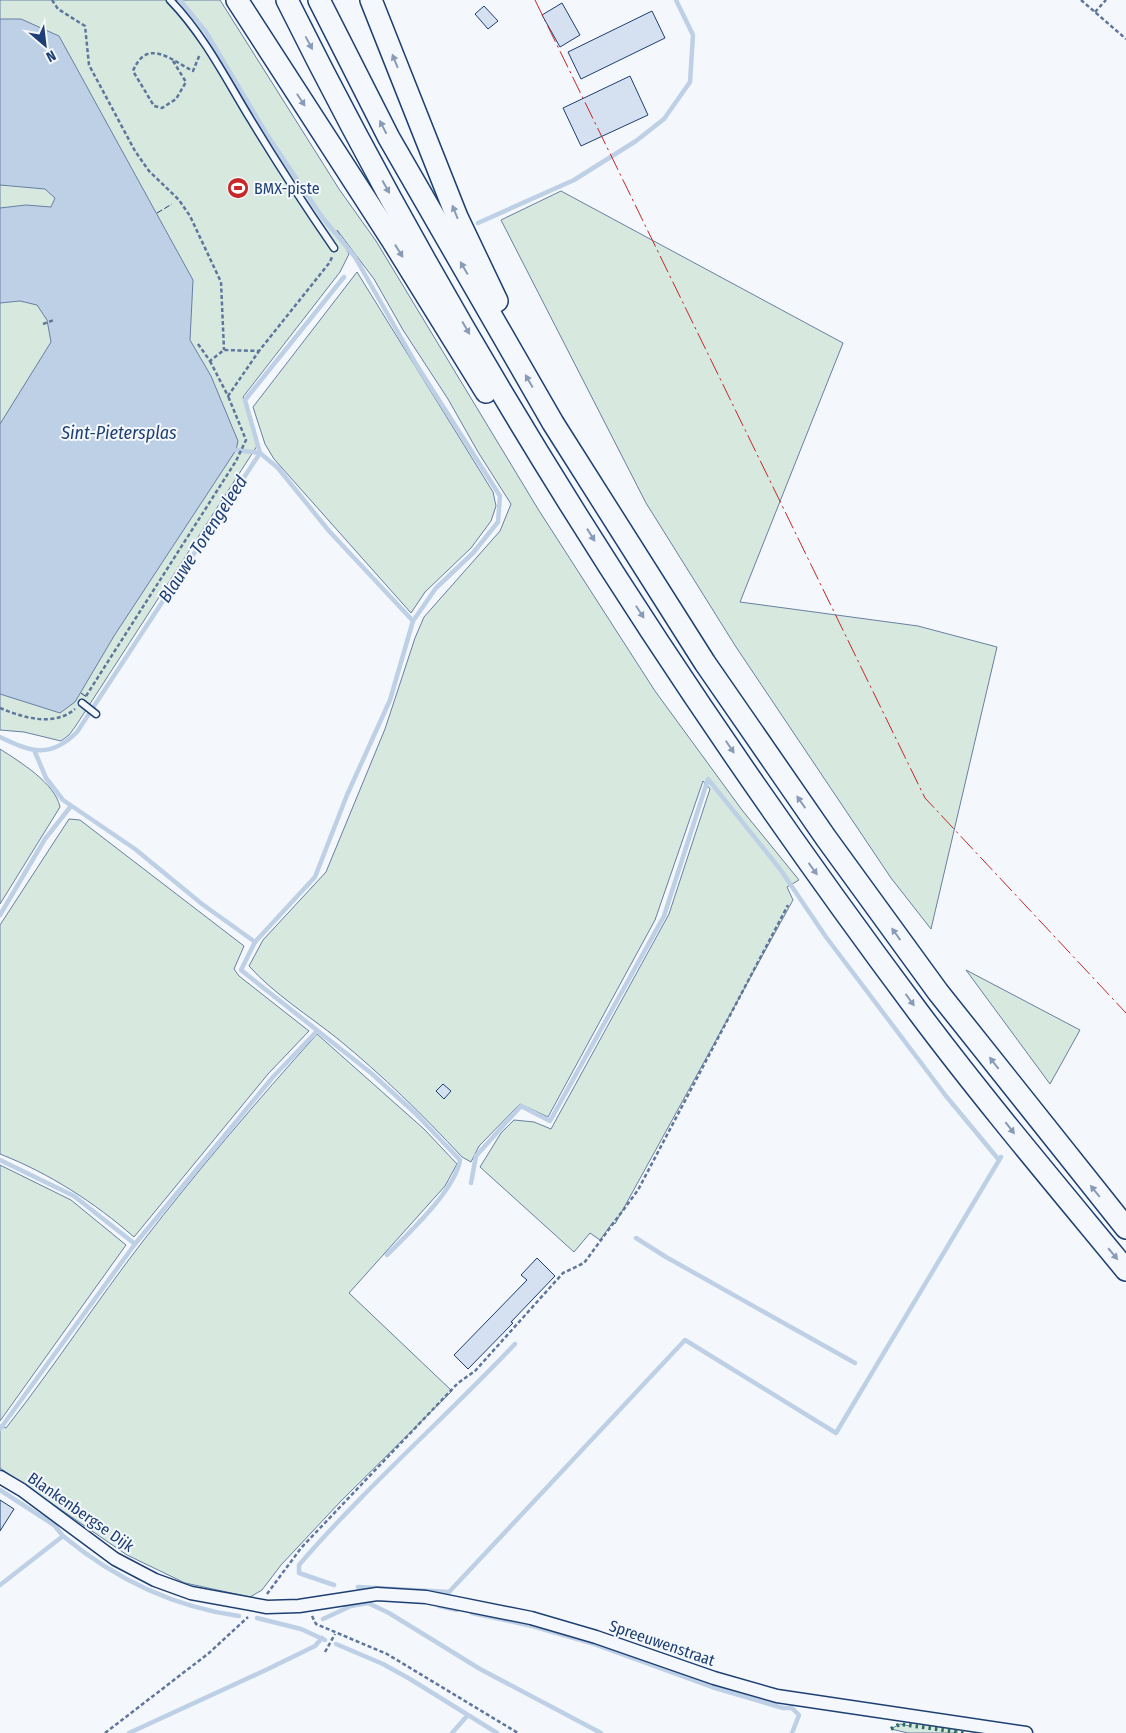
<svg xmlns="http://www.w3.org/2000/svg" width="1126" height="1733" font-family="'Fira Sans Condensed',sans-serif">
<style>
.green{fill:#d7e8df;stroke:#687fa3}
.water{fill:#bed0e5;stroke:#687fa3}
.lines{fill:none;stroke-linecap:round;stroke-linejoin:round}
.stream{stroke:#bed0e5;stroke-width:4.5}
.building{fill:#d5e0f0;stroke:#1d3f73}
.service-casing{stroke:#1d3f73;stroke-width:9}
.minor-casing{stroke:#1d3f73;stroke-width:15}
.trunk-casing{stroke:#1d3f73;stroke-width:24}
.path{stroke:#5e769c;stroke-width:2.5;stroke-dasharray:4 2.5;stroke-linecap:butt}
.service{stroke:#f4f7fb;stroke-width:6}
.minor{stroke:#f4f7fb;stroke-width:12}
.trunk{stroke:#f4f7fb;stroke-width:21}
.hedge{stroke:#2c6c60;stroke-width:4;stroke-dasharray:2.5 4;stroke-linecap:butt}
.fence{stroke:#1d3f73;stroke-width:1;stroke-dasharray:6 2.5;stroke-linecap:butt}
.power{stroke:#c62828;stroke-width:1;stroke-dasharray:18 4 2.5 4;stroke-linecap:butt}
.oneway{fill:#889bb7}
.labels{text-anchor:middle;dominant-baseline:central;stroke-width:4;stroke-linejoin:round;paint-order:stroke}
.poi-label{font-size:16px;fill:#1d3f73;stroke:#f4f7fb;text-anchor:start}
.street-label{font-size:16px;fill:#1d3f73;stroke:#f4f7fb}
.water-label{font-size:18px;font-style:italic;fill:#1d3f73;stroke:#f4f7fb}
</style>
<rect width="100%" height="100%" fill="#f4f7fb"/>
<g class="green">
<path d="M0 0H220L339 189 376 241 538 509 655 691 742 810 799 880 787 887 793 900 615 1224 613 1222 600 1240 590 1233 574 1252 480 1167 501 1133 514 1120 534 1122 551 1129 669 914 710 789 703 781 655 920 548 1117 520 1104 479 1146 471 1162 462 1157C423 1115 382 1075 338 1039 308 1015 274 994 249 966L263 940 326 872 385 729 415 638 424 617 500 531 511 504 478 452 448 399 403 330 374 279 337 230 349 254 340 272 243 397 257 446 75 727 69 735 61 741 24 732 0 730Z"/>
<polygon points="561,191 843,343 740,602 918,626 997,647 931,929 891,878 736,647 646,503 501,220"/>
<polygon points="357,272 493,492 496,506 491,521 471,548 425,592 411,613 274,459 265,444 253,407"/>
<path d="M0 749C20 762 55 783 60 807L0 904Z"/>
<path d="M69 819 80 820 244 946 234 969 239 976 309 1031 268 1074 134 1237C95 1203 49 1173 0 1154V925Z"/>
<polygon points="966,970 1080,1030 1050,1084"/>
<path d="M317 1034 424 1129 457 1164 445 1186 349 1293 452 1391 341 1501 281 1565 262 1590 250 1597 185 1583 127 1555 0 1468V1425L6 1428C54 1367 96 1302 143 1241 198 1170 257 1101 317 1034Z"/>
<polygon points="0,1165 71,1200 126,1245 0,1421"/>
<polygon points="910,1720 957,1726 957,1733 908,1733 891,1729 900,1724 910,1726"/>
</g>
<polygon class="water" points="0,19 21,19 59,36 193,280 190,340 211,376 238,441 236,450 114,636 75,702 60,713 0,694 0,424 51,342 47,320 37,305 20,301 0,303 0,208 26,205 51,207 55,198 45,189 0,185"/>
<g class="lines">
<g class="stream">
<polyline points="180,0 206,32 266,133 322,217 355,257 416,364 500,496 498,522 473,553 436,588 413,621"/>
<polyline points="478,223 574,180 636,141 664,119 690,82 693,35 676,0"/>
<polyline points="236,450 260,453 278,468 329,531 413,621 390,700 347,795 315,877 255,942"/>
<path d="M0 737C31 752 50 759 77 732L260 453 245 400 344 277"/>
<path d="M35 752 46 778 63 800 135 849 202 904 255 942 241 970 371 1073 415 1113 460 1160C456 1189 408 1234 387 1255"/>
<polyline points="0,915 45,839 71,806"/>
<polyline points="0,1160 74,1196 135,1244"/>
<polyline points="471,1183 476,1156 521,1106 550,1121 664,916 708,779 780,869 826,937 946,1096 999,1160"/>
<polyline points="636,1238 666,1257 855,1363"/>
<polyline points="0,1429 135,1244 273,1077 317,1031"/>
<polyline points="0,1490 54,1525 63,1536 0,1585"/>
<path d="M63 1536C114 1578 173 1607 239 1616"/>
<path d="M334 1585 299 1573V1565C366 1487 444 1419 515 1344"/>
<polyline points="358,1587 449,1592 685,1340 836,1433 1001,1157"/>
<polyline points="439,1606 457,1610"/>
<polyline points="472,1613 532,1626 591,1643 712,1687 783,1708 792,1708 799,1715 792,1733"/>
<polyline points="257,1618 301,1629 325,1640"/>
<polyline points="323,1619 351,1606 368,1603 389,1613 480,1669 601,1733"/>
<polyline points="336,1644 383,1664 410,1679 497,1733"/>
<polyline points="129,1733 268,1669 315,1646 322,1638"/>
<polyline points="452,1733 467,1716"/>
</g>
</g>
<g class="building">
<polygon points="562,3 580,35 560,47 542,15"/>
<polygon points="484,6 498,21 488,29 475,14"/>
<polygon points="652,11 665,38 581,79 568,52"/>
<polygon points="630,76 648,115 581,146 563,108"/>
<polygon points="443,1084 451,1091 444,1099 436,1091"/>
<polygon points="537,1258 555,1276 511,1322 513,1323 468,1369 454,1355 527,1280 521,1275"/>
<polygon points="0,1500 14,1509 0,1531"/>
</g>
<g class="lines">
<g class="service-casing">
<g id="service">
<path d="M170 0C204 35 226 79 251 120 277 163 305 206 334 248"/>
<polyline points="82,703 96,714"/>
</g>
</g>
<g class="minor-casing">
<polyline id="minor" points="0,1477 22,1490 115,1559 155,1580 191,1593 267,1607 299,1606 377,1594 426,1597 531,1618 596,1637 714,1678 777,1696 1026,1733"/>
</g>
<g class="trunk-casing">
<g id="trunk">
<polyline points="237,0 392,240 486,392"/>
<path d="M287 0C463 354 683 697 919 1013 985 1101 1056 1185 1126 1270"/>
<polyline points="319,0 389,138 553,423 705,663 826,838 938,992 1126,1228"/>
<polyline points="371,0 457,217 497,301"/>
</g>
</g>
<g class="path">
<polyline points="52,0 58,9 85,26 89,65 135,151 149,171 179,200 190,216 221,282 224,350"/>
<polyline points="1081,0 1126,39"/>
<polyline points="1095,12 1106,0"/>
<path d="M173 61 186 82 176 99 162 108 154 106 133 71C147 37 171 60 193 71L200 54"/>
<polyline points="43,324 54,320"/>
<polyline points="198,344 210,361 224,350 259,351 330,262 332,257"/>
<polyline points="210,361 228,396 259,351"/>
<polyline points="86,696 236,461 246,440 228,396"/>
<path d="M0 708C24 718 54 727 75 709"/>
<polyline points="267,1594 301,1548 458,1383 475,1371 563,1273 584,1263 638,1190 788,905"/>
<polyline points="312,1616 316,1624 387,1654 518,1733"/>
<polyline points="325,1652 335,1634"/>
<polyline points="105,1733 209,1653 248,1617"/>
</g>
<use href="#service" class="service"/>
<use href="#minor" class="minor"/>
<use href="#trunk" class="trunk"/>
<g class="hedge">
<polyline points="891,1729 900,1724 958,1732"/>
<polyline points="961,1732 965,1733"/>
</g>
<g class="fence">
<polyline points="157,213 172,204"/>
<polyline points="81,693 88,698"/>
</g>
<polyline class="power" points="535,0 925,798 1126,1013"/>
</g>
<defs><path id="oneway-solid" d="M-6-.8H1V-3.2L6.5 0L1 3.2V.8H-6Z" transform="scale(1.25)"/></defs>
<g class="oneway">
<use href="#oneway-solid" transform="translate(309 43) rotate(62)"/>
<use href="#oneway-solid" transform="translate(395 61) rotate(-112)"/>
<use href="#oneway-solid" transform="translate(301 100) rotate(57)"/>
<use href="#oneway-solid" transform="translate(383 127) rotate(-117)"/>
<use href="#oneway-solid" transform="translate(386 187) rotate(61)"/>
<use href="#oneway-solid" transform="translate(455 212) rotate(-112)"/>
<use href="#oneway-solid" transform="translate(399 251) rotate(58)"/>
<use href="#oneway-solid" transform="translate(464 268) rotate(-120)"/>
<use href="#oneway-solid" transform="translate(466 328) rotate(60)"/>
<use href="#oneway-solid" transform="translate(529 381) rotate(-120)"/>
<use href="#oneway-solid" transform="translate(591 535) rotate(58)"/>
<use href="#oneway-solid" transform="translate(640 612) rotate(57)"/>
<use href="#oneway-solid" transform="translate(730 747) rotate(56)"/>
<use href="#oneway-solid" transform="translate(801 802) rotate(-125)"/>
<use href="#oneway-solid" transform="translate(813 869) rotate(54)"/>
<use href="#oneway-solid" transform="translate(896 934) rotate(-126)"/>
<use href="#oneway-solid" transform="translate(910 1000) rotate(54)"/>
<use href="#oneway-solid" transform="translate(994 1063) rotate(-128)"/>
<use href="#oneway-solid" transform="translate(1010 1128) rotate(52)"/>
<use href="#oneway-solid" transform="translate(1095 1191) rotate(-129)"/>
<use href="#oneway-solid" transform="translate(1113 1254) rotate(50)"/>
</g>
<defs>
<g id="stadium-disc" transform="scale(1.125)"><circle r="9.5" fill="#c62828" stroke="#f4f7fb"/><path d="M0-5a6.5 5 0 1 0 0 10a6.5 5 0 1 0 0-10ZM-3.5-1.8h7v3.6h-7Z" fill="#fff"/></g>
</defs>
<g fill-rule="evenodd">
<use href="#stadium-disc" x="238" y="188"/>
</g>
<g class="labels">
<g class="poi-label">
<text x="254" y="188">BMX-piste</text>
</g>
<g class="street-label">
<text transform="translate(81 1512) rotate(35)">Blankenbergse Dijk</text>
<text transform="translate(662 1643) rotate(19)">Spreeuwenstraat</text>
</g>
<g class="water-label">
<text x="119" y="433">Sint-Pietersplas</text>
<text transform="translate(203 539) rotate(-57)">Blauwe Torengeleed</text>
</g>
</g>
<g transform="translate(45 45) rotate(152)" stroke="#f4f7fb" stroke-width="4" paint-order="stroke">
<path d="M0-4L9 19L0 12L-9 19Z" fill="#1d3f73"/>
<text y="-8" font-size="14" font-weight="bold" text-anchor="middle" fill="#1d3f73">N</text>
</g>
</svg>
